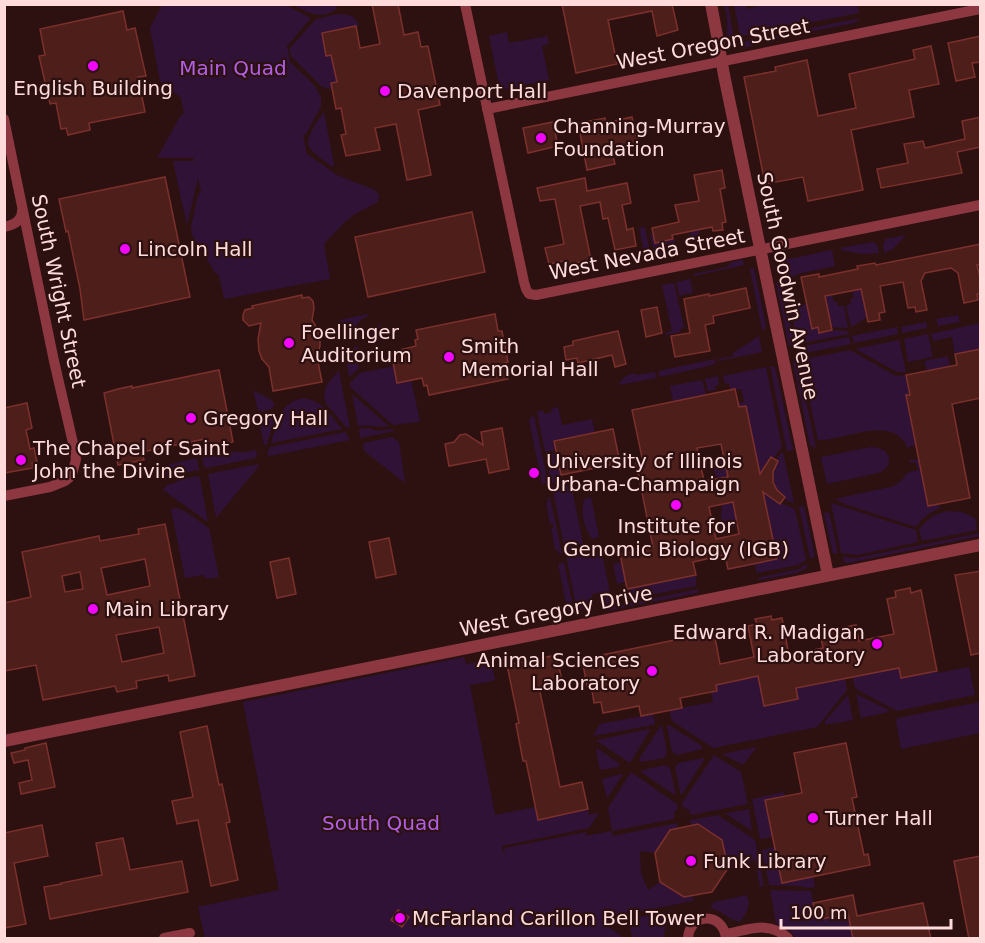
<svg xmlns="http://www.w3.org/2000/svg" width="985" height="943" font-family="'DejaVu Sans',sans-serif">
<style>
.green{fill:#301236}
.building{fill:#4e1e1b;stroke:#7b302b;stroke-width:1.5;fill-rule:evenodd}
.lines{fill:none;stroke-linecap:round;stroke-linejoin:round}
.minor{stroke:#8d3841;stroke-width:10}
.tertiary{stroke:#8d3841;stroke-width:12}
.poi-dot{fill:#f507ff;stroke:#2c1110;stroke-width:2}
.labels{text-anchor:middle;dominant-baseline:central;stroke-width:4.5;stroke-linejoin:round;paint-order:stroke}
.street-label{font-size:20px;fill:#ffdbdc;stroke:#2c1110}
.park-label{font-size:20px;fill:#b25fe7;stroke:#2c1110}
.poi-label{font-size:20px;fill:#ffdbdc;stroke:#2c1110;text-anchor:start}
</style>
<rect width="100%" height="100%" fill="#2c1110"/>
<g class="green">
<polygon points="768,4 857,5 859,13 742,36 740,35 734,5 746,5 747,9"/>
<polygon points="160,5 286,5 311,18 287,46 290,62 314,85 321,97 321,106 318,112 306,134 303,135 307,155 309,155 337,175 375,190 379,195 378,202 355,214 346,221 324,244 330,279 224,299 219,275 216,274 192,235 191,227 198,194 201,192 198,178 187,226 173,161 194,161 193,158 157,158 181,115 184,114 181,98 160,81 150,28 161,7"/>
<path d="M293 5H336V9C322 21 307 12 293 5Z"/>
<path d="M724 5H728L734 38 733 40 730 41C725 30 728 31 727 21 727 15 725 10 724 5Z"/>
<path d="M338 14C348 14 356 16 359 26L322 33 326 55H331L337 82 331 83 332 89 322 87 291 56 289 49 316 19Z"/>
<polygon points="860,18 854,23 758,42 753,46 741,48 740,44 742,42"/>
<polygon points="507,32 509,43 548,36 549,44 542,46 549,80 500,90 489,36"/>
<path d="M324 112 334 165 333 167C327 163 308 151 308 143 307 136 319 118 324 112Z"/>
<polygon points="644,227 645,228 651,256 634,259 633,254 644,251 639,228"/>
<polygon points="698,229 702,245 692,247 688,235 691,234 691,231"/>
<polygon points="650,233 653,235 655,243 674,239 677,250 656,255 654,254"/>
<polygon points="906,235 893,249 884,253 883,245 884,245 885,239"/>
<polygon points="873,242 877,245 879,253 862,254 841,250 841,248"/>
<polygon points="832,250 835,266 798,274 793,277 793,282 789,283 794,306 807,304 812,328 818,327 820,333 836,330 848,331 849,334 798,344 780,261"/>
<polygon points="740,260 743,260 744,265 694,276 693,274 727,267 732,262"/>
<polygon points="753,268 754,269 766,326 765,329 762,330 750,269"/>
<polygon points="690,279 693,293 684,294 680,297 676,282"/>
<polygon points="782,282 795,345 789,346 776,283"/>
<polygon points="674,283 684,327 680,330 680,332 666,335 665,333 672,331 662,285"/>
<path d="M861 289 867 318C861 319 857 325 851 327L846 306 851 303 850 299 854 298 852 291Z"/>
<polygon points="832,295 834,302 837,302 838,306 844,306 848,328 831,327 825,296"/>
<path d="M368 314 369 316C355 320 356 331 346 334L342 331 340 320Z"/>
<polygon points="958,315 960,322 938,326 936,319"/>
<polygon points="926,322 927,328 902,333 901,327"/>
<polygon points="980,323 980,349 955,354 952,337 933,341 931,334"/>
<path d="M378 325 382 326 386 329 387 335 384 339 371 343 364 341 362 334C365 327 371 326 378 325Z"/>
<polygon points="897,327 898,334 854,343 852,336"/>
<polygon points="928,334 933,357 908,362 904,339"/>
<polygon points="759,336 762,352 719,361 719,359 734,356 733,353"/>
<polygon points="849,337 851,344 800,354 798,347"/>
<polygon points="899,340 906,372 897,372 855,349"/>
<polygon points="355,347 358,347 360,358 357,359 359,369 349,377 346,358"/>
<path d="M850 350 896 376 906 375 910 395H907L916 445 909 447 908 449C894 412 845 441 818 440L801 360Z"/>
<polygon points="948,356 950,367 927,371 924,361"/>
<polygon points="715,359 716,363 705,367 660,377 658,371"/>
<polygon points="797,360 816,448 810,445 793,362"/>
<polygon points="394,366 397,383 411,380 420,421 418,422 393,425 350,387 350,383 360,373"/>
<polygon points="770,366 775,367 793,450 787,451"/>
<polygon points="766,367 782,447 773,458 771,457 765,471 760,475 746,406 739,407 738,403 744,402 741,389 730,390 729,383 725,384 723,376"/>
<path d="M339 371 350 427 347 428 326 404C321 388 329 381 339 371Z"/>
<path d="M655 372 656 378 619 385C622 377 628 375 636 373L637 375Z"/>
<polygon points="718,376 719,385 715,386 716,390 708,391 705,379"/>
<polygon points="702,380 706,395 673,402 670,386"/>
<polygon points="253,390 270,399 274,403 273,408 261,412 260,410 258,411"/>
<path d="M352 394 389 426C378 428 369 424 358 426Z"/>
<path d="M302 398C322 400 330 414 342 429L271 443C278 422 278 405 302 398Z"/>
<polygon points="558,407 562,425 592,419 595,433 554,441 556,450 545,452 537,412 543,410 544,414 552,412 551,409"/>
<polygon points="270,413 273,415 274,421 267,444 264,445 258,416"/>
<polygon points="534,416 548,483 542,484 529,420 531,417"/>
<polygon points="369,428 377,431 392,429 395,431 360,438 359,429"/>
<polygon points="345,432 350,440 269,456 267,454 270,447"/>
<polygon points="392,437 399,442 405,483 364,451 363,445 364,443"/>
<path d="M871 447C891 447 896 466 878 473L827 484 821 457Z"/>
<polygon points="256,450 257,456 256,458 206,468 204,467 202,458 230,452 246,452"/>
<polygon points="556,453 562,481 551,483 546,455"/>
<path d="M781 453H783L794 502 793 503 784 499 785 497C772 487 771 475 778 461L776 460Z"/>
<polygon points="197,458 199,470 161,477 159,476 157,467"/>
<path d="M909 458 911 460 919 459 940 508C930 512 922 518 916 527L847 505 835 499 894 486 902 480 907 473 918 470 916 462 910 463Z"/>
<polygon points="724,459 728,477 718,479 714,471 714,468 719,466 718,460"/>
<polygon points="258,464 259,466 216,518 208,474"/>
<polygon points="197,476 200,478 208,522 163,490 167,485 175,483 179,480"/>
<polygon points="564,484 565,486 571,485 585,552 595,550 596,554 602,553 612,603 602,605 600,593 592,594 594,606 577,610 552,486"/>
<polygon points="763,491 780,504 781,503 795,509 806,560 798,565 757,573 755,565 728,570 728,569 777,559"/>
<polygon points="550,497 562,553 559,554 558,550 555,550 551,528 553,528 553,524 550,524 546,503 548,502 548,498"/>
<path d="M591 497 599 537 592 539C583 526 581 514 584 499Z"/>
<polygon points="733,502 738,526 720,530 722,505"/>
<polygon points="831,503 916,530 918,542 857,555 841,553"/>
<polygon points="804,506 815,557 810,558 799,507"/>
<polygon points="177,508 182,511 183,510 209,528 219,577 207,579 203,575 185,578 171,509"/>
<path d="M949 511 962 512 975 518 977 530 922 541 919 529C927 519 936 513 949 511Z"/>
<polygon points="829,512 838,553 833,554 824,513"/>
<polygon points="980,533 980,536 848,563 844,562 843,556 850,558 856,558"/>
<polygon points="564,562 574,611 568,612 558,564"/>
<polygon points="622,562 626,582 617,584 613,564"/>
<polygon points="806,564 807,568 796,573 760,580 758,579 758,578 799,569"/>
<polygon points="696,575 696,586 629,599 627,589"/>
<polygon points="699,589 697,593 606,611 602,609"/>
<polygon points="464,657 466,664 490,660 495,679 493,681 470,685 495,815 535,807 538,820 587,809 589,815 599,813 589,828 502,846 503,852 505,852 504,848 587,832 585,836 612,831 608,808 631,772 677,804 678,808 674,812 674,819 612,831 613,836 677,823 678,828 670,830 655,853 640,851 641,873 648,890 660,882 684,897 692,896 693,901 630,913 627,912 629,919 671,911 665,928 664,938 634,938 632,937 628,919 604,924 624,938 205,938 198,907 279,890 243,702"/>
<polygon points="969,667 975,695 897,711 856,689 852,677 899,668 902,678 937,671 938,673"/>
<polygon points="758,676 764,706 798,699 796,688 845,678 847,690 817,727 713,748 672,721 669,710 713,702 711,692 716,685"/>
<polygon points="856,694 887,709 889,712 861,718"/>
<polygon points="848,695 853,720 825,725 825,721"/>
<polygon points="980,702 980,733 901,749 896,721 897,718"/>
<polygon points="653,714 655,723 654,725 593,736 600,724"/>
<polygon points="669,725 702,746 702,749 677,755 672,752 667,726"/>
<polygon points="662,726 667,753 664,758 640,762 639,759 660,727"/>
<polygon points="649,729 650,730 630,763 597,741 598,740"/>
<polygon points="757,747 743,765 722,754"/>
<polygon points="597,748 620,764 618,767 600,770 596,750"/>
<polygon points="714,755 741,772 748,804 691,815 689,810 683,807 682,803"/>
<polygon points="702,758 704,758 704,760 681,796 675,767 679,763"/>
<polygon points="665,765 670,768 676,796 641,772 643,770"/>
<polygon points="621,774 623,774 607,799 602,779"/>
<polygon points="784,792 785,796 765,800 773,837 760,839 752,799"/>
<polygon points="749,809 752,831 726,814 727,813"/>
<polygon points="718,815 755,840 764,886 760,887 755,860 750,861 751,863 728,868 722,840 698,824 691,826 690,820"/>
<polygon points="775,847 813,876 815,887 809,888 798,886 769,885 762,850"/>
<polygon points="770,890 811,891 817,920 848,914 853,938 796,938 790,931 776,923"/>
<path d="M746 895C752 904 746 915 739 922 728 919 721 910 710 908L714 902Z"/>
</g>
<g class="building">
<polygon points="372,4 398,4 404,35 418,32 421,47 428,46 440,105 418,110 431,175 407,180 396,124 375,128 380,150 346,156 341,135 346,134 341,108 336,109 331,83 337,82 331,55 326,56 322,33 356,26 360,48 380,44"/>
<polygon points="562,4 672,4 678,30 657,36 652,11 608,20 617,64 576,73"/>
<polygon points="123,11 127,30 135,28 146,76 138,77 145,112 89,123 90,130 68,135 66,128 61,129 56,103 50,104 39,56 45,55 40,29"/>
<polygon points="981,36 981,62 972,63 975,77 956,81 948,43"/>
<polygon points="931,46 939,84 909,90 914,117 851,130 863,190 808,201 803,177 765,184 744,77 776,71 775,67 807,60 818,116 856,108 849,74 915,59 913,50"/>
<polygon points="632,117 639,146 612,152 615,164 587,170 578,123 605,118 606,123"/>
<polygon points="981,117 981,147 957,152 962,173 881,188 877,169 908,163 904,144 923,141 925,148 965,139 962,121"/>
<polygon points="553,122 558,146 528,153 523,128"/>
<polygon points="722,170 725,188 720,189 726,222 722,223 723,230 713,231 712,227 672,235 673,239 655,243 652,228 679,222 675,205 699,201 694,175"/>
<polygon points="165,177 190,297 84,320 80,289 68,231 66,232 59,199"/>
<polygon points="585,178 587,191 627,183 631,203 622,205 627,230 633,228 636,246 615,250 608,218 603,219 600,202 580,206 591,260 565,265 564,261 549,264 545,248 564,244 555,199 540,201 537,188"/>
<polygon points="472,212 485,272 368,297 355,237"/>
<polygon points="981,244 981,265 977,265 981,281 981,294 977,294 978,300 964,303 958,273 951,268 925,273 921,281 927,310 916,312 915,307 908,308 903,282 880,286 885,312 879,313 880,320 868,322 861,289 825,296 832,330 819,333 818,327 812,329 801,277 819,274 819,277 858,269 857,266 875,263 876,265"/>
<polygon points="746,288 750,308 713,316 714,323 705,325 710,351 675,357 671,336 690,333 684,299 709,294 709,296"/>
<polygon points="302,295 302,298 309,297 313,301 314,308 312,320 318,330 320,339 320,346 317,357 322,382 273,391 269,367 262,359 259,351 258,339 261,323 249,326 243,320 243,315 245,310 253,308 252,306"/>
<polygon points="657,307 662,333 646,337 641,310"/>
<polygon points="495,314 498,331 502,331 508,362 504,363 508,379 429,395 427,385 424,386 422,378 397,383 391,352 416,346 415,340 418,339 416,330"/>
<polygon points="618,331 626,364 615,367 612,355 578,363 577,358 566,360 564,347 573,345 573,341"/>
<polygon points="981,349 981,398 952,404 970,498 928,506 906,395 910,395 906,375 957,365 955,354"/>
<polygon points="219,370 233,442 207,447 205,439 142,452 144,460 118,465 104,393 118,389 132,386 132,388"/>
<path d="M735 389 739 407 746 406 760 474 771 457 778 461 773 472V482L777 490 785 497 780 504 763 492 777 559 728 569 725 555 693 562 696 575 627 589 620 554 653 547 636 463 643 462 632 410ZM721 444 728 477 704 481 697 448ZM733 502 739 534 716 539 709 507Z"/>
<polygon points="27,403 32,428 26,430 30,449 34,448 37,462 32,463 33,468 4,473 4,408"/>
<polygon points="502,428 509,469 489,473 486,459 449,466 445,444 454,442 460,435 466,434 483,445 481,432"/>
<polygon points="613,429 620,463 561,475 554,441"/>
<path d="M165 524 195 676 169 681 168 675 136 681 137 688 117 692 115 686 43 700 36 665 4 671V603L31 597 22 552 99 536 100 541 139 534 138 529ZM145 559 150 586 107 595 101 568ZM80 572 83 589 65 592 62 576ZM159 627 164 653 122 662 116 635Z"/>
<polygon points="389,538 396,574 376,578 369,542"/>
<polygon points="289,558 296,594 277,598 270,562"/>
<polygon points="981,571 981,653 971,655 955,575"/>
<polygon points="910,588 911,593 921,590 937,671 901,678 899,668 796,688 798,699 764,706 758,676 716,685 717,691 680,698 682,708 641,716 639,706 603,713 601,702 594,703 591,685 587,686 582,659 714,632 720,664 754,657 748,626 757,624 755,619 771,616 772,620 782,618 789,655 823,648 820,632 856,625 859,641 894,634 887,599 896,597 895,591"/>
<polygon points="557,655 562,682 539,687 560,787 582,782 588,809 538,820 526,761 523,761 516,724 519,723 507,665"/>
<polygon points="207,726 219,785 222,784 230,822 226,823 238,880 211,886 198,820 177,824 172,801 193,797 180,732"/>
<polygon points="46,743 55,787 21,794 19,783 32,780 28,760 14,763 11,753 25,750 25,748"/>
<polygon points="846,743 857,797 852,798 864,855 868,854 870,865 782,883 765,800 802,793 794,753"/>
<polygon points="698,824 722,840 728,868 712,892 684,897 660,882 655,853 670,830"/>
<polygon points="42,825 48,856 14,863 26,924 4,928 4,833"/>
<polygon points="123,838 130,870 182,861 188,892 50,919 44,887 61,884 61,883 102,875 96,843"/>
<polygon points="981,856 981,939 969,939 954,861"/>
<polygon points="853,895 857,916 923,903 931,939 853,939 848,914 817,920 813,903"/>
<polygon points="398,910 409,917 402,927 391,920"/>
</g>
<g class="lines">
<g class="minor">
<polyline points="465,4 524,282 526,289 529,294 536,295 980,205"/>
<polyline points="487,109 980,9"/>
<polyline points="4,119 54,361 73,443 76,459 73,471 69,478 65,481 50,487 4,496"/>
<path d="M4 227C14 225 22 221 22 211"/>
<path d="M726 934C749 930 768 920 788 938"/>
<polyline points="164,938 190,933"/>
<path d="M688 938C690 912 723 912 726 938"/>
</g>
<g class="tertiary">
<polyline points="711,4 719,46 724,75 828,575"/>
<polyline points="4,741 980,545"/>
</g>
</g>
<g class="poi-dot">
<circle cx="93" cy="66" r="6"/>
<circle cx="385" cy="91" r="6"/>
<circle cx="541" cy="138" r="6"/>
<circle cx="125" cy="249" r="6"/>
<circle cx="289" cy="343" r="6"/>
<circle cx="449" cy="357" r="6"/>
<circle cx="191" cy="418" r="6"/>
<circle cx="21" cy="460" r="6"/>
<circle cx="534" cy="473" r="6"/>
<circle cx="676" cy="505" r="6"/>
<circle cx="93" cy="609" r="6"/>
<circle cx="877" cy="644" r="6"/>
<circle cx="652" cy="671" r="6"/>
<circle cx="813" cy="818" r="6"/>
<circle cx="691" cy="861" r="6"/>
<circle cx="400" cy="918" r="6"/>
</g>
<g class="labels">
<g class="street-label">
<text transform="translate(713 44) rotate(-11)">West Oregon Street</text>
<text transform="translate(647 254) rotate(-11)">West Nevada Street</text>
<text transform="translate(788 286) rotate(78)">South Goodwin Avenue</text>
<text transform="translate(59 291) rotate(78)">South Wright Street</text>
<text transform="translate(556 611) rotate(-11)">West Gregory Drive</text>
</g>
<g class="park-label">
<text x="233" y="68">Main Quad</text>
<text x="381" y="823">South Quad</text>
</g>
<g class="poi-label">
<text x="93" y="88" text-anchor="middle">English Building</text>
<text x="397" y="91">Davenport Hall</text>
<text x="553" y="126">Channing-Murray<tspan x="553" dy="23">Foundation</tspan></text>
<text x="137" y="249">Lincoln Hall</text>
<text x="301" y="332">Foellinger<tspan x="301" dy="23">Auditorium</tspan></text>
<text x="461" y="346">Smith<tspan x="461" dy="23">Memorial Hall</tspan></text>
<text x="203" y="418">Gregory Hall</text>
<text x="33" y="448">The Chapel of Saint<tspan x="33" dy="23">John the Divine</tspan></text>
<text x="546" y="461">University of Illinois<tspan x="546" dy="23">Urbana-Champaign</tspan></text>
<text x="676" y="526" text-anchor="middle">Institute for<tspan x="676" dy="23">Genomic Biology (IGB)</tspan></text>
<text x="105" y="609">Main Library</text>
<text x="865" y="632" text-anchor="end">Edward R. Madigan<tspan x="865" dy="23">Laboratory</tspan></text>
<text x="640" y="660" text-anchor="end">Animal Sciences<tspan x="640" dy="23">Laboratory</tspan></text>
<text x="825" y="818">Turner Hall</text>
<text x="703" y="861">Funk Library</text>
<text x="412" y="918">McFarland Carillon Bell Tower</text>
</g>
</g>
<rect width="985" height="943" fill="none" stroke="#ffdbdc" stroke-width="12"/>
<path d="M781 919v9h170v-9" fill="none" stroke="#ffdbdc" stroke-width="3"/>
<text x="790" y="919" font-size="18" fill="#ffdbdc" stroke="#2c1110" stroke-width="4.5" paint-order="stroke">100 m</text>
</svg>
